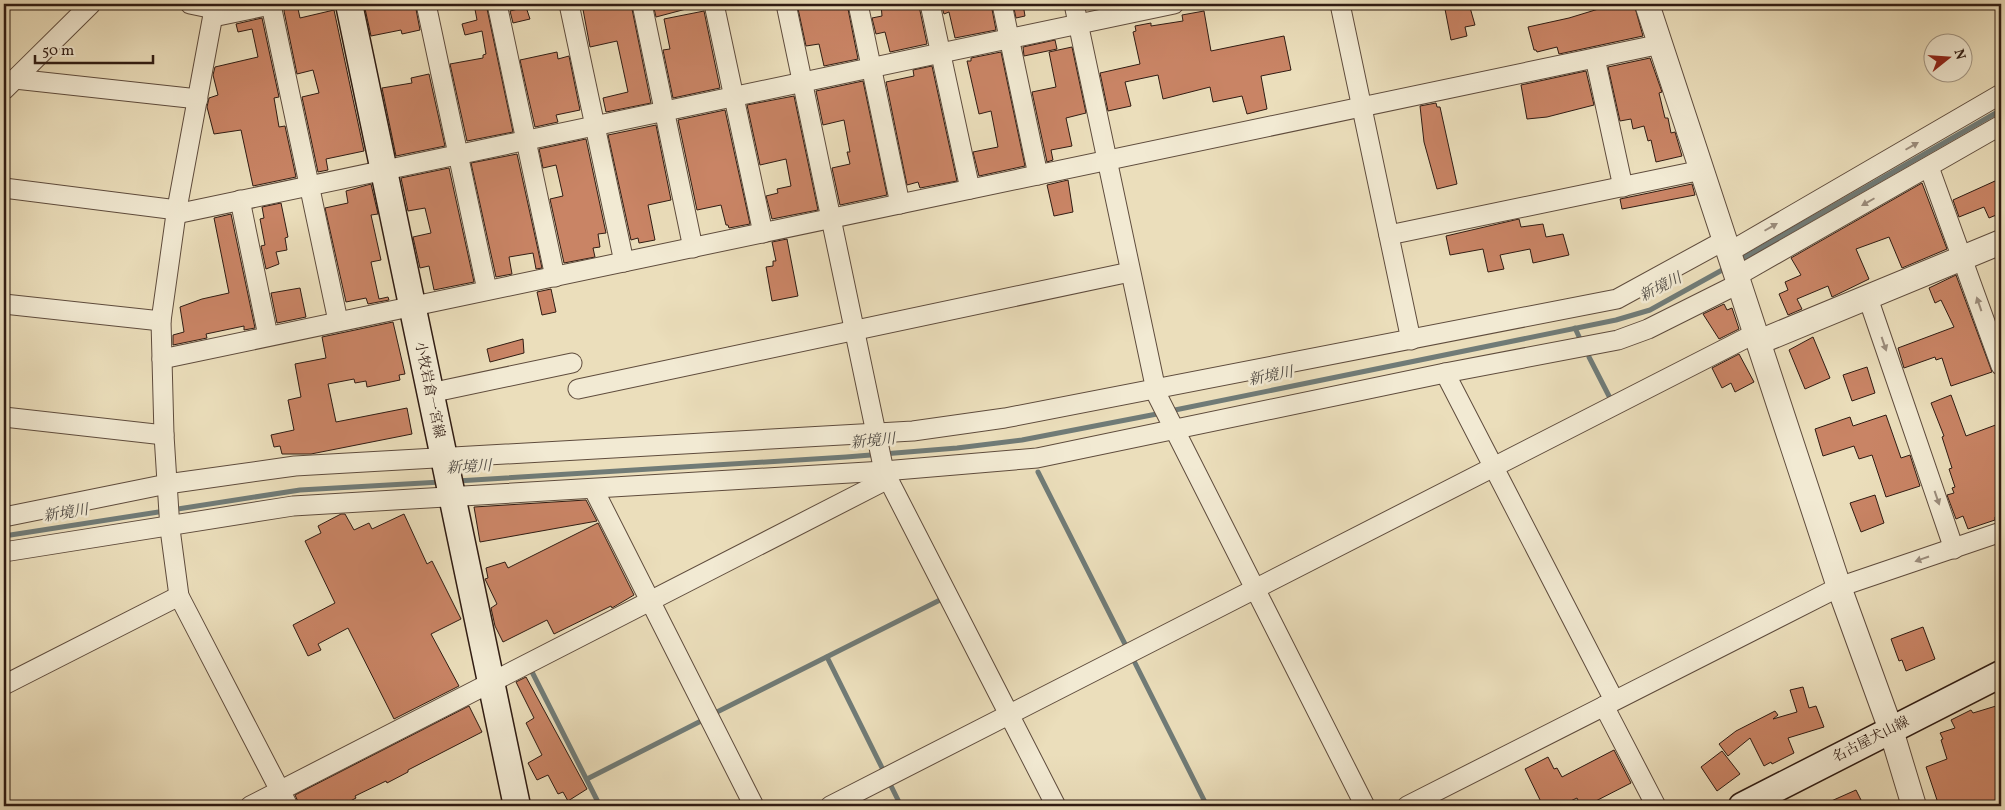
<svg xmlns="http://www.w3.org/2000/svg" width="2005" height="810" font-family="Vollkorn,'Noto Serif JP',serif">
<style>
.lines{fill:none;stroke-linecap:round;stroke-linejoin:round}
.stream{stroke:#707b77;stroke-width:5}
.building{fill:#c98465;stroke:#301c13}
.minor-casing{stroke:#5f4c3d;stroke-width:21}
.tertiary-casing{stroke:#5f4c3d;stroke-width:26}
.secondary-casing{stroke:#301c13;stroke-width:29}
.minor{stroke:#f2ead3;stroke-width:19}
.tertiary{stroke:#f2ead3;stroke-width:24}
.secondary{stroke:#f2ead3;stroke-width:26}
.oneway{fill:#9b8d7d}
.labels{text-anchor:middle;dominant-baseline:central;stroke-width:5;stroke-linejoin:round;paint-order:stroke}
.street-label{font-size:14px;fill:#301c13;stroke:#f2ead3}
.water-label{font-size:15px;font-style:italic;fill:#504b45;stroke:#f2ead3}
</style>
<rect width="100%" height="100%" fill="#ebdebb"/>
<filter id="stains"><feTurbulence type="fractalNoise" baseFrequency=".004" numOctaves="4"/><feColorMatrix values="0 0 0 0 .2 0 0 0 0 .09 0 0 0 0 .02 0 0 0 .5 -.17"/></filter>
<radialGradient id="worn" r=".72"><stop offset=".6" stop-color="#630" stop-opacity="0"/><stop offset="1" stop-color="#630" stop-opacity=".3"/></radialGradient>
<g class="lines">
<g class="stream">
<polyline points="1740,260 2001,110"/>
<polyline points="1575,328 1581,341"/>
<polyline points="1589,357 1611,400"/>
<polyline points="1170,411 1616,320 1650,310 1724,269"/>
<polyline points="1038,472 1128,650"/>
<polyline points="457,481 846,457 957,448 1022,440 1162,413"/>
<polyline points="4,536 300,490 441,482"/>
<polyline points="827,657 901,806"/>
<polyline points="1132,657 1207,806"/>
<polyline points="529,666 600,806"/>
<polyline points="715,713 942,599"/>
<polyline points="587,779 703,720"/>
</g>
</g>
<g class="building">
<polygon points="286,4 297,4 300,18 334,10 364,151 326,159 328,170 318,172 302,97 319,93 313,70 297,74 284,11"/>
<polygon points="364,4 415,4 420,30 402,34 401,30 371,36"/>
<polygon points="474,4 486,4 513,132 467,141 450,64 483,58 483,55 486,54 482,31 465,35 462,24 477,20"/>
<polygon points="582,4 631,4 651,103 606,112 603,98 628,92 617,41 590,47"/>
<polygon points="653,4 689,4 690,8 656,17"/>
<polygon points="797,4 847,4 858,59 824,66 819,44 806,46"/>
<polygon points="881,4 914,4 915,7 919,6 927,44 890,52 885,32 876,34 872,18 882,16"/>
<polygon points="941,4 991,4 996,30 955,38 949,12 944,14"/>
<polygon points="1013,4 1023,4 1025,16 1016,18"/>
<polygon points="1444,4 1469,4 1475,25 1465,27 1467,36 1451,40"/>
<polygon points="1604,4 1634,4 1643,36 1559,54 1557,47 1537,52 1536,50 1534,50 1528,27 1569,18 1605,7"/>
<polygon points="526,7 530,19 513,23 510,11"/>
<polygon points="704,11 720,88 673,98 663,50 670,49 664,19"/>
<polygon points="1204,11 1211,51 1284,36 1291,70 1261,76 1267,109 1247,114 1242,96 1213,102 1210,87 1163,99 1158,75 1125,82 1131,106 1108,111 1100,73 1140,64 1133,32 1136,31 1135,26 1151,23 1151,26 1183,21 1182,15"/>
<polygon points="262,18 279,97 274,98 279,127 285,126 296,177 253,186 241,130 214,134 207,107 209,98 218,95 213,75 215,67 258,57 252,29 238,32 236,24"/>
<polygon points="1055,40 1057,49 1024,56 1023,47"/>
<polygon points="1072,47 1086,113 1066,118 1072,146 1051,150 1053,160 1047,162 1032,92 1056,87 1049,52"/>
<polygon points="557,52 558,59 569,56 580,110 556,115 558,122 535,127 520,60"/>
<polygon points="1001,52 1025,166 979,176 973,152 998,147 991,111 979,114 967,61 971,61 971,58"/>
<polygon points="1650,58 1662,92 1659,93 1665,118 1668,118 1671,133 1675,132 1682,156 1656,162 1651,140 1648,141 1644,126 1633,129 1631,119 1620,121 1608,67"/>
<polygon points="932,66 957,181 920,188 918,182 907,185 886,82 914,76 913,70"/>
<polygon points="1586,71 1594,105 1547,117 1527,119 1521,85"/>
<polygon points="429,74 445,146 396,156 382,88 412,83 411,78"/>
<polygon points="863,81 887,195 840,205 832,168 850,164 847,152 850,152 844,120 823,125 816,91"/>
<polygon points="794,96 818,210 772,219 766,196 778,193 777,189 791,186 786,159 760,165 747,105"/>
<polygon points="1436,103 1437,107 1440,107 1457,184 1437,189 1424,142 1420,106"/>
<polygon points="725,110 750,224 729,228 728,225 726,225 721,205 697,210 678,120"/>
<polygon points="656,125 671,200 648,205 655,240 639,243 638,238 631,240 608,135"/>
<polygon points="586,139 606,233 598,234 600,247 593,248 595,257 564,263 550,199 563,196 556,165 543,168 539,149"/>
<polygon points="517,154 542,268 536,269 533,253 509,257 512,274 496,277 471,163"/>
<polygon points="449,168 474,282 434,290 429,266 420,268 413,237 431,233 425,208 408,211 401,178"/>
<polygon points="1068,180 1073,212 1054,216 1047,185"/>
<polygon points="1995,181 2001,196 2001,213 1989,218 1984,207 1959,217 1953,200"/>
<polygon points="1922,183 1947,249 1902,268 1889,237 1856,249 1869,279 1832,297 1828,286 1797,299 1802,309 1788,315 1779,294 1788,290 1785,282 1801,275 1791,258"/>
<polygon points="371,184 378,214 371,215 381,260 371,262 379,299 388,297 389,300 368,304 366,298 346,302 325,208 348,203 346,191"/>
<polygon points="1692,184 1695,195 1622,209 1620,199"/>
<polygon points="281,203 288,237 285,238 287,250 276,252 279,264 266,269 261,246 265,245 260,219 264,218 262,207"/>
<polygon points="231,214 255,328 244,330 244,326 206,334 207,338 173,345 173,335 184,332 180,307 202,299 229,293 214,218"/>
<polygon points="1519,219 1521,227 1543,224 1546,237 1563,234 1569,255 1533,263 1530,249 1500,255 1504,269 1488,272 1483,249 1450,255 1446,236"/>
<polygon points="787,239 798,296 772,301 766,267 773,266 773,261 776,261 772,242"/>
<polygon points="1956,275 1992,372 1951,386 1942,358 1936,360 1935,357 1904,368 1898,348 1954,327 1941,300 1935,303 1929,288"/>
<polygon points="300,288 306,317 277,323 271,293"/>
<polygon points="551,289 556,312 542,315 537,292"/>
<polygon points="1724,304 1727,310 1732,308 1739,329 1719,339 1703,314"/>
<polygon points="393,322 405,374 399,375 400,380 367,387 366,381 355,383 354,379 328,384 336,422 407,408 412,434 311,454 282,454 280,446 274,447 271,435 294,430 288,400 301,397 295,364 326,358 322,337"/>
<polygon points="1813,337 1830,378 1805,389 1789,350"/>
<polygon points="523,339 524,353 490,362 487,349"/>
<polygon points="1739,354 1754,382 1735,392 1731,383 1722,388 1712,368"/>
<polygon points="1867,367 1875,393 1852,401 1843,375"/>
<polygon points="1951,395 1966,436 2001,423 2001,515 1995,517 1995,520 1968,529 1963,516 1956,519 1947,495 1954,493 1952,488 1955,487 1949,469 1952,468 1942,437 1944,436 1931,403"/>
<polygon points="1886,415 1901,458 1910,455 1920,486 1886,497 1872,455 1859,459 1854,446 1823,456 1815,429 1850,417 1853,426"/>
<polygon points="1875,495 1884,523 1861,532 1850,503"/>
<polygon points="586,500 597,521 480,542 474,507"/>
<polygon points="341,514 345,514 354,530 369,523 372,529 404,514 427,564 432,561 461,619 431,634 459,686 394,719 348,628 318,644 321,650 308,656 293,625 335,603 305,541 321,533 318,526"/>
<polygon points="598,523 634,595 612,608 611,606 554,634 547,620 503,642 495,626 491,608 497,604 485,579 488,578 486,568 505,562 508,568"/>
<polygon points="1923,627 1935,659 1906,671 1902,660 1899,661 1891,639"/>
<polygon points="526,677 587,789 568,801 563,792 558,794 548,775 537,780 528,763 542,755 526,723 534,718 516,682"/>
<polygon points="1803,687 1809,708 1816,706 1824,727 1788,738 1794,753 1772,764 1771,762 1764,766 1750,738 1728,756 1719,744 1736,731 1775,711 1778,715 1773,719 1797,712 1790,690"/>
<polygon points="469,706 482,732 408,770 408,772 387,783 386,781 355,796 356,798 341,806 300,806 295,795"/>
<polygon points="1996,706 1998,713 2001,712 2001,784 1996,785 1998,802 1939,806 1926,767 1947,759 1941,740 1943,739 1940,733 1955,728 1951,720 1971,710 1973,713"/>
<polygon points="1614,750 1631,783 1586,806 1581,806 1577,798 1560,806 1543,806 1525,769 1548,757 1554,769 1557,768 1562,777"/>
<polygon points="1722,751 1740,774 1717,791 1701,767"/>
<polygon points="1856,790 1864,806 1820,806"/>
</g>
<g class="lines">
<g class="minor-casing">
<g id="minor">
<polyline points="190,4 214,9"/>
<polyline points="215,4 176,214 161,321 164,435 170,529 179,596 288,806"/>
<polyline points="426,4 487,290"/>
<polyline points="497,4 555,277"/>
<polyline points="569,4 624,262"/>
<polyline points="642,4 693,248"/>
<polyline points="714,4 763,233"/>
<polyline points="786,4 884,471 1056,806"/>
<polyline points="858,4 900,204"/>
<polyline points="930,4 970,189"/>
<polyline points="1002,4 1038,175"/>
<polyline points="1074,4 1157,395 1365,806"/>
<polyline points="1340,4 1411,340"/>
<polyline points="271,5 338,321"/>
<polyline points="213,17 275,4"/>
<polyline points="1595,58 1623,187"/>
<polyline points="15,79 198,99"/>
<polyline points="4,90 91,4"/>
<polyline points="1929,167 2001,366"/>
<polyline points="4,188 177,210"/>
<polyline points="240,200 268,336"/>
<polyline points="176,214 1174,4"/>
<polyline points="1389,235 1702,170"/>
<polyline points="1729,252 2001,94"/>
<polyline points="1737,276 2001,125"/>
<polyline points="1868,298 1954,549"/>
<polyline points="4,304 161,321"/>
<polyline points="162,359 1661,44"/>
<polyline points="1445,373 1614,700"/>
<polyline points="578,389 1130,272"/>
<polyline points="430,393 572,363"/>
<polyline points="4,417 164,435"/>
<polyline points="594,490 754,806"/>
<polyline points="4,517 167,484 295,466 913,431 1005,418 1617,299 1725,240"/>
<polyline points="4,552 293,506 884,471 1037,458 1445,373 1618,340 1648,329 1740,283"/>
<polyline points="4,685 179,596"/>
<polyline points="1604,706 1656,806"/>
<polyline points="250,806 888,479"/>
<polyline points="830,806 1756,333"/>
<polyline points="1407,806 1839,587 2001,532"/>
</g>
</g>
<g class="tertiary-casing">
<g id="tertiary">
<polyline points="1647,4 1839,587 1891,730 1914,806"/>
<polyline points="1759,342 2001,242"/>
</g>
</g>
<g class="secondary-casing">
<g id="secondary">
<polyline points="349,4 517,806"/>
<polyline points="1742,806 2001,674"/>
</g>
</g>
<use href="#minor" class="minor"/>
<use href="#tertiary" class="tertiary"/>
<use href="#secondary" class="secondary"/>
</g>
<defs><path id="oneway-solid" d="M-6-.8H1V-3.2L6.5 0L1 3.2V.8H-6Z" transform="scale(1.25)"/></defs>
<g class="oneway">
<use href="#oneway-solid" transform="translate(1912 146) rotate(-30)"/>
<use href="#oneway-solid" transform="translate(1868 202) rotate(150)"/>
<use href="#oneway-solid" transform="translate(1771 227) rotate(-30)"/>
<use href="#oneway-solid" transform="translate(1979 304) rotate(-109)"/>
<use href="#oneway-solid" transform="translate(1884 344) rotate(71)"/>
<use href="#oneway-solid" transform="translate(1937 498) rotate(71)"/>
<use href="#oneway-solid" transform="translate(1922 559) rotate(161)"/>
</g>
<g class="labels">
<g class="street-label">
<text transform="translate(429 390) rotate(78)">小牧岩倉一宮線</text>
<text transform="translate(1871 740) rotate(-27)">名古屋犬山線</text>
</g>
<g class="water-label">
<text transform="translate(1661 288) rotate(-27)">新境川</text>
<text transform="translate(1271 377) rotate(-11)">新境川</text>
<text transform="translate(873 442) rotate(-6)">新境川</text>
<text transform="translate(469 468) rotate(-3)">新境川</text>
<text transform="translate(66 514) rotate(-9)">新境川</text>
</g>
</g>
<rect width="2005" height="810" fill="none" stroke="#ebdebb" stroke-width="20"/>
<rect x="5" y="5" width="1995" height="800" fill="none" stroke="#301c13" stroke-width="2.5"/>
<rect x="10" y="10" width="1985" height="790" fill="none" stroke="#301c13"/>
<g transform="translate(1948 58) rotate(73)"><circle r="24" fill="#f2ead3" stroke="#a49886"/>
<path d="M0-4L9 19L0 12L-9 19Z" fill="#8f2418"/>
<text y="-8" font-size="14" font-weight="bold" text-anchor="middle" fill="#301c13">N</text>
</g>
<path d="M35 55v8h118v-8" fill="none" stroke="#301c13" stroke-width="2.5"/>
<text x="42" y="55" font-size="15" fill="#301c13" stroke="#f2ead3" stroke-width="4" paint-order="stroke">50 m</text>
<rect width="100%" height="100%" filter="url(#stains)"/>
<rect width="100%" height="100%" fill="url(#worn)"/>
</svg>
